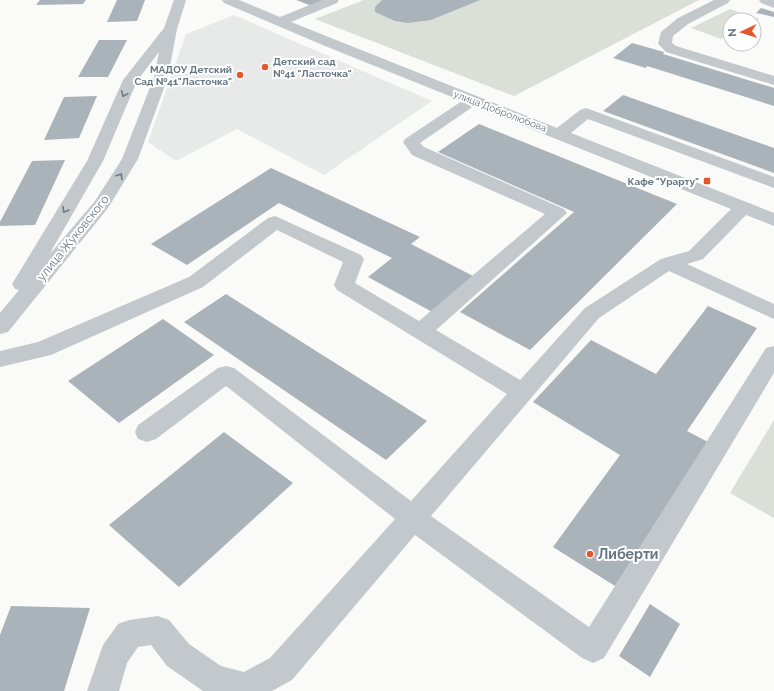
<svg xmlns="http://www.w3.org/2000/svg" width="774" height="691" font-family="Raleway,sans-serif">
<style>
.built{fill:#e8e9e9}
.green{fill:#dadfd7}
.building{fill:#aab3b9}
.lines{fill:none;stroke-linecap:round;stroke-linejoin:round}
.minor{fill:#c3c8cc;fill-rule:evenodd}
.oneway{stroke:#6a7a87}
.poi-dot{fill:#e4572e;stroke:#fff;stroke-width:1.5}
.labels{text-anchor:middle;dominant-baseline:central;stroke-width:4;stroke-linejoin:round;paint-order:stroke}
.far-poi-label{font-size:10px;font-weight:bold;fill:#657683;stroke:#fff;text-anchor:end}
.far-street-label{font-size:10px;fill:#657683;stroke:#fff}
.street-label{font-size:12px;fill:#657683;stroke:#fff}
.near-poi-label{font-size:14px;font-weight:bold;fill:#657683;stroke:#fff;text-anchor:start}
</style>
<rect width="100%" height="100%" fill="#fafaf8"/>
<polygon class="built" points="234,15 432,101 324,175 237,129 176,161 148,142 186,34"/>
<g class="green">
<polygon points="364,0 699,0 514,96 315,19"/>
<polygon points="730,9 759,19 754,22 754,20 730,20 730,34 721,39 691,28"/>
<polygon points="774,420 774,518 730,493"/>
</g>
<g class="building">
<polygon points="40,0 86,0 83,4 36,5"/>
<polygon points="117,0 145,0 137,21 107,22"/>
<polygon points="296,0 326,0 312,6"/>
<polygon points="382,0 480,0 431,20 408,23 395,21 375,12 375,7"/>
<polygon points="761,8 774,12 774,17 756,13"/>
<polygon points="99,40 127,40 108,77 78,77"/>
<polygon points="632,43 664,52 663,54 774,88 774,106 647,66 646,68 613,58"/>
<polygon points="623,95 774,148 774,173 603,111"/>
<polygon points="97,96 79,138 44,140 64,97"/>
<polygon points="479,124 677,204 530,350 460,312 574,212 438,152"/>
<polygon points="65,160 35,225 0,226 0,222 32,161"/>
<polygon points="271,168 420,237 411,244 477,278 436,314 368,277 392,258 279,203 187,265 151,244"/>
<polygon points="226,294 427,421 386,460 184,322"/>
<polygon points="708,306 757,328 687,431 708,442 615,586 553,547 620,455 533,402 591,340 656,374"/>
<polygon points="163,319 214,355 119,423 68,381"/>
<polygon points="224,432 293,483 179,587 109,525"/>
<polygon points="650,604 680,624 650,677 619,656"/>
<polygon points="11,606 90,608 64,691 0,691 0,635"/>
</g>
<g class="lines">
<g class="minor">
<path d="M174 0H186L177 29 168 77 138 159 108 208 8 332 0 334V313L19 290 15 289 12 284 87 161 123 80 164 28ZM159 52 154 77 122 159 95 201 49 255 103 161 137 81Z"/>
<path d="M222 0H239L280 17 322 0H339L337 3 291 22 557 128 580 110 586 108 774 177V188L588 119 571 133 774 213V226L746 215 703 259 687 264 774 304V319L669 271 599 318 431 516 589 627 766 348 774 346V373L604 658 593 663 582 658 415 535 292 680 272 691H203L167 666 151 645 138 647 127 663 119 691H87L103 645 118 624 129 620 158 616 169 620 189 644 221 666 244 672 270 658 395 519 226 386 156 439 147 442 138 439 135 432 138 425 218 368 226 366 234 368 411 501 507 394 337 290 334 285 343 262 277 230 203 287 51 355 0 367V351L38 342 189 277 268 218 275 216 361 255 364 259 355 283 419 321 545 214 412 155 403 142 405 139 462 101 325 46 224 3ZM474 106 731 209 689 251 661 259 585 308 520 380 436 330 567 213 564 209 424 147 420 143Z"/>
<polygon points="714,0 730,0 728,3 688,24 673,36 672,43 676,46 774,76 774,85 666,52 658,44 661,32 678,18"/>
<polygon points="759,0 774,0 774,8 761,3"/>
</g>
</g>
<defs><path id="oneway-chevron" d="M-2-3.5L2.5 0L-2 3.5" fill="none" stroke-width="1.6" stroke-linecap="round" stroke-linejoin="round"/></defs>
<g class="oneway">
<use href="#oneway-chevron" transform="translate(124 94) rotate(114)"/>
<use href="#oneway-chevron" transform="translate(120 176) rotate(-58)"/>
<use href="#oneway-chevron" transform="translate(65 210) rotate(121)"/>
</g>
<g class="poi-dot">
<circle cx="265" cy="67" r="4"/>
<circle cx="240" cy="75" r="4"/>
<rect x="703" y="177" width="8" height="8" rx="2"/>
<circle cx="590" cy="554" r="4"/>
</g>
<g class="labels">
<g class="far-poi-label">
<text x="273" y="61" text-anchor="start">Детский сад<tspan x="273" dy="12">№41 "Ласточка"</tspan></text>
<text x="232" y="69">МАДОУ Детский<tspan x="232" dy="12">Сад №41"Ласточка"</tspan></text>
<text x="699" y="181">Кафе "Урарту"</text>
</g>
<g class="far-street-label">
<text transform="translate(500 111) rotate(21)">улица Добролюбова</text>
</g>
<g class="street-label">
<text transform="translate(73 238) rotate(-51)">улица Жуковского</text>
</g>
<g class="near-poi-label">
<text x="598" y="554">Либерти</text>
</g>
</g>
<g transform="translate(742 32) rotate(266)"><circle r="19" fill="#ffffff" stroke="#c1c8cd"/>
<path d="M0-3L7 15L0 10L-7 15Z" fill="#e4572e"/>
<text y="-6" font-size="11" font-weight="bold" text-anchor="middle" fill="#657683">N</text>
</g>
</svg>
